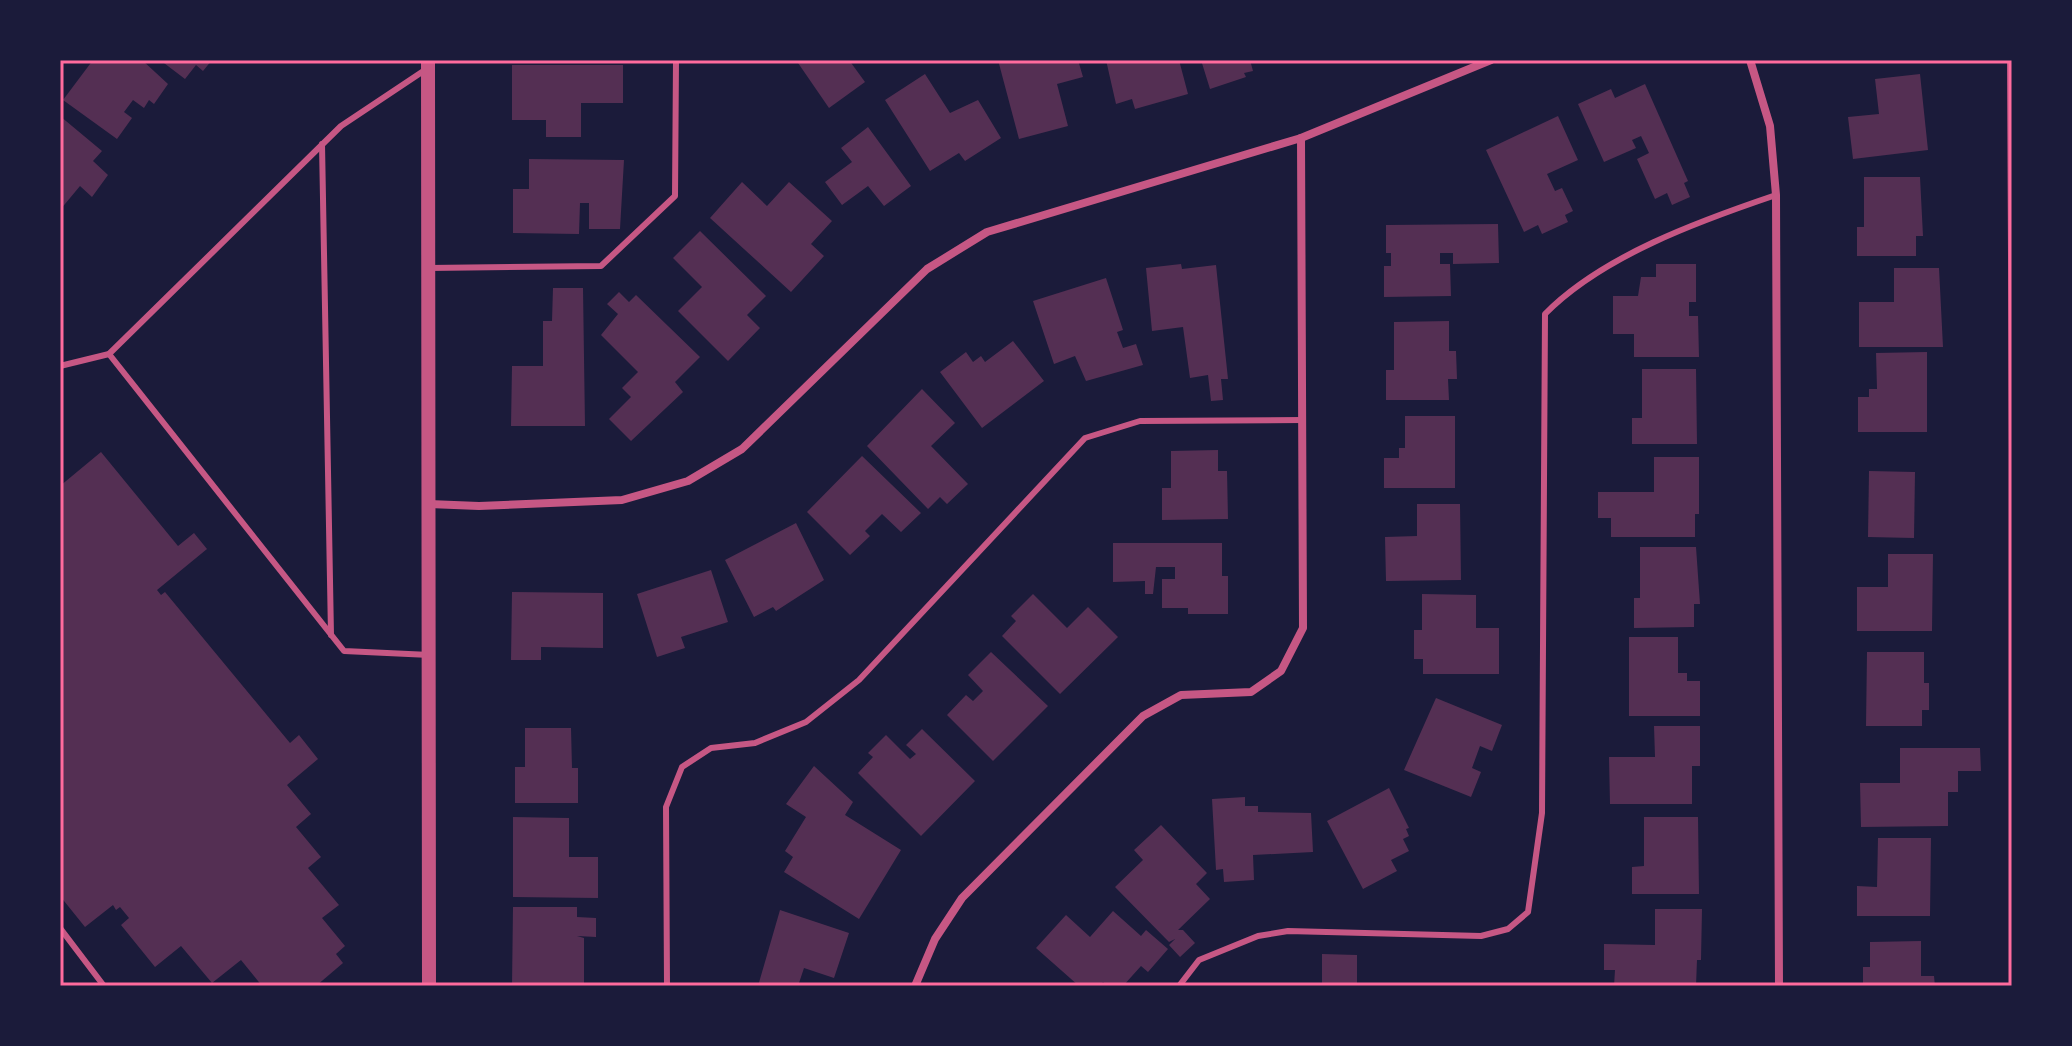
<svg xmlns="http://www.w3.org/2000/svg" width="2072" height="1046" font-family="'Roboto Condensed',sans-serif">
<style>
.building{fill:#542f53}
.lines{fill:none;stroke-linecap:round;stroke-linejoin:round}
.service{stroke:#c65784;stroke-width:6}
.minor{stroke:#c65784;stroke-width:8}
.tertiary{stroke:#c65784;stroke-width:14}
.neatline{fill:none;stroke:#ff6b9d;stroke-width:3}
</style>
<rect width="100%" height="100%" fill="#1b1b3a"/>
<g class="building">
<polygon points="93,60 142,60 168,84 154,104 149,100 144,108 133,100 124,112 132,118 117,139 63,100"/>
<polygon points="160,60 212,60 203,71 196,65 185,79"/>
<polygon points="796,60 849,60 865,82 829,108"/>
<polygon points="998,60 1078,60 1083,77 1057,84 1068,126 1019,139"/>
<polygon points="1106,60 1179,60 1188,94 1135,109 1132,99 1116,104"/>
<polygon points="1201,60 1250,60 1253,71 1244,73 1246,77 1210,89"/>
<polygon points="512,65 623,65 623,103 581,103 581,137 546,137 546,120 512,120"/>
<polygon points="925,74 950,113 978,100 1001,138 965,161 959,153 930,171 885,100"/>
<polygon points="1920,74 1928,150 1853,159 1848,117 1879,114 1875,79"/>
<polygon points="1645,84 1688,181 1684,183 1690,197 1672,205 1667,193 1655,199 1637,159 1649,153 1641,136 1632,140 1636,148 1604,162 1578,104 1611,89 1615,98"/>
<polygon points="60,116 102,151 93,161 108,175 92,197 80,186 60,210"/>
<polygon points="1558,116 1578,160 1547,174 1555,191 1562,188 1573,211 1565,215 1568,222 1542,234 1538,225 1524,232 1486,150"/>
<polygon points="868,127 911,186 884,206 868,186 842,205 825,182 852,162 841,148"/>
<polygon points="529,159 624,160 620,229 589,229 589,203 580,203 579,234 513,233 513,189 529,189"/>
<polygon points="1864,177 1920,177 1923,236 1916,236 1916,256 1857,256 1857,227 1864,227"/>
<polygon points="742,182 767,206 789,182 832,221 811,244 824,256 791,292 710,218"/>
<polygon points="1498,224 1499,263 1453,264 1453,253 1440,253 1440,264 1450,264 1451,296 1384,297 1384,266 1391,266 1391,253 1386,253 1386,225"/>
<polygon points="700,231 766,296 747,315 760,328 728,361 678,311 702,287 673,258"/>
<polygon points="1181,264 1182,269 1216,265 1228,379 1221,379 1223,400 1211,401 1208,375 1190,378 1183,327 1152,331 1146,268"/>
<polygon points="1656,264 1696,264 1696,302 1689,302 1689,316 1698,316 1699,357 1634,357 1634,334 1613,334 1613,296 1638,296 1641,277 1656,277"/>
<polygon points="1894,268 1939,268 1943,347 1859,347 1859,302 1894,302"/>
<polygon points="1106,278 1123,330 1117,332 1123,348 1136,344 1143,365 1086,381 1075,356 1054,364 1033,301"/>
<polygon points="553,288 583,288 585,426 511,426 512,366 543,366 543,321 552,321"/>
<polygon points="619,292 629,302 636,295 700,357 675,382 683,392 631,441 609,419 631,397 622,388 638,372 601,335 618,314 607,304"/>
<polygon points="1449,321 1449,351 1456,351 1457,379 1448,379 1449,400 1386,400 1386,370 1394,370 1394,322"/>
<polygon points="1013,341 1044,381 982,428 940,372 966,352 973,362 981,356 985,362"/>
<polygon points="1927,352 1927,432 1858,432 1858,397 1869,397 1869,389 1877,389 1876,353"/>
<polygon points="1642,369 1696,369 1697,444 1632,444 1632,418 1642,418"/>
<polygon points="922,389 955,423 931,446 968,484 947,504 940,497 928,509 867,446"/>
<polygon points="1405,416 1455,416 1455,488 1384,488 1384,458 1399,458 1399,448 1405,448"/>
<polygon points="1218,450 1218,471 1227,471 1228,519 1162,520 1162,488 1171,488 1171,451"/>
<polygon points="101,452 178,546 194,533 207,549 157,590 161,595 165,592 290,743 299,735 318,759 287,785 311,814 296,827 321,857 308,868 339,905 322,918 345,946 336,954 343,963 316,986 262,986 241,960 212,983 181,946 155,967 121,925 129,918 120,907 116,910 113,905 85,927 60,896 60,486"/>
<polygon points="862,456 921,513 901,532 882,514 865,531 870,536 850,555 807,512"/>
<polygon points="1654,457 1699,457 1699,514 1695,514 1695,537 1611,537 1611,518 1598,518 1598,492 1654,492"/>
<polygon points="1869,471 1915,472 1914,538 1868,537"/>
<polygon points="1417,504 1460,504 1461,580 1386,581 1385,537 1417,536"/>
<polygon points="796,523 824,580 776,611 773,607 754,617 725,560"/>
<polygon points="1113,543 1222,543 1222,576 1228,576 1228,614 1188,614 1188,608 1162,608 1162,579 1175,579 1175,567 1156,567 1153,594 1145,594 1145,581 1113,582"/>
<polygon points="1640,547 1696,547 1700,604 1694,604 1694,627 1634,628 1634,598 1640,598"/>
<polygon points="1888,554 1933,554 1932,631 1857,631 1857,587 1888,587"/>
<polygon points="711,570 728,622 681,637 685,648 657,657 637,594"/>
<polygon points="512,592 603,593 603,648 541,647 541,660 511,660"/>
<polygon points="1033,594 1067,628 1088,607 1118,637 1060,694 1002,636 1016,621 1011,616"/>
<polygon points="1422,594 1476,595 1476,628 1499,628 1499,674 1423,674 1423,659 1414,659 1414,630 1422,630"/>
<polygon points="1629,637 1678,637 1678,673 1687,673 1687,681 1700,681 1700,716 1629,716"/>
<polygon points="991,652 1048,706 993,761 947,715 966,695 973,701 983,691 968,675"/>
<polygon points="1867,652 1924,652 1924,683 1929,683 1929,710 1922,710 1922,726 1866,726"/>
<polygon points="1436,698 1502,725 1492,751 1480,746 1472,768 1481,772 1471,797 1404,770"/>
<polygon points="1654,726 1700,726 1700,766 1692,766 1692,804 1610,804 1609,757 1655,757"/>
<polygon points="525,728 571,728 572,768 578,768 578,803 515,803 515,767 525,767"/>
<polygon points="922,729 975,781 921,836 858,773 873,757 868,753 886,735 910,759 916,754 906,745"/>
<polygon points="1900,748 1980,748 1981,771 1958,771 1958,792 1948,792 1948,826 1861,827 1860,783 1900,783"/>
<polygon points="814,766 853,802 845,815 901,850 859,919 784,872 793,857 785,851 806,817 786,804"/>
<polygon points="1389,788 1409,828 1406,829 1409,836 1403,839 1409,851 1391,860 1397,871 1363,889 1327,821"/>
<polygon points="1245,797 1245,806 1258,806 1258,812 1311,813 1313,852 1253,855 1254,880 1224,882 1223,869 1216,870 1212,799"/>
<polygon points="513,817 569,818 569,857 598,857 598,898 513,897"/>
<polygon points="1644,817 1698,817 1699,894 1632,894 1632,867 1644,866"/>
<polygon points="1161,825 1207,873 1196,884 1210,899 1178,930 1183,930 1195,943 1180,957 1169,945 1175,939 1169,942 1115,887 1143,860 1134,850"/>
<polygon points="1878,838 1931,838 1930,916 1857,916 1857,886 1877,887"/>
<polygon points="513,907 577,907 577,917 596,918 596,937 577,936 584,938 584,986 512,986"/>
<polygon points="1655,909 1702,909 1701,960 1697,960 1696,986 1614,986 1615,970 1604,970 1604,944 1655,945"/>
<polygon points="780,910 849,933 834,978 804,968 798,986 758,986"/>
<polygon points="1113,911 1141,936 1146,930 1168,949 1148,972 1141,966 1123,986 1107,986 1103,982 1100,986 1079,986 1036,948 1066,915 1090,937"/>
<polygon points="1921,941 1921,976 1934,976 1935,986 1863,986 1863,967 1870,967 1870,942"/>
<polygon points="1322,954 1357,955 1357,986 1322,986"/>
</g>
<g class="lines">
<g class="service">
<polyline points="2010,60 2012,449"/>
<polyline points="322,144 331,635"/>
<polyline points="428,268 601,266 675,196 676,60"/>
<polyline points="109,354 344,651 430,655"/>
<polyline points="60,366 109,354 341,126 425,70"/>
<polyline points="60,928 104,986"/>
<polyline points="667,986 666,807 682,767 711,748 755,743 806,722 859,680 1085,438 1140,421 1303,420"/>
<path d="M1179 986 1199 960 1258 936 1288 931 1481 936 1508 929 1528 912 1542 813 1545 314C1602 256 1699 221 1776 195"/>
</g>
<g class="minor">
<polyline points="1750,60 1770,126 1776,195 1779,986"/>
<polyline points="429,504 479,506 622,500 688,481 742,449 927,269 987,232 1301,138 1491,60"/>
<polyline points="915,986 935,939 962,898 1143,716 1181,695 1251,692 1281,671 1303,628 1301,138"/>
</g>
<polyline class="tertiary" points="428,60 429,986"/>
</g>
<rect width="2072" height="1046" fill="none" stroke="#1b1b3a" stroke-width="124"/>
<rect x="62" y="62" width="1948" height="922" class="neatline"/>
</svg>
